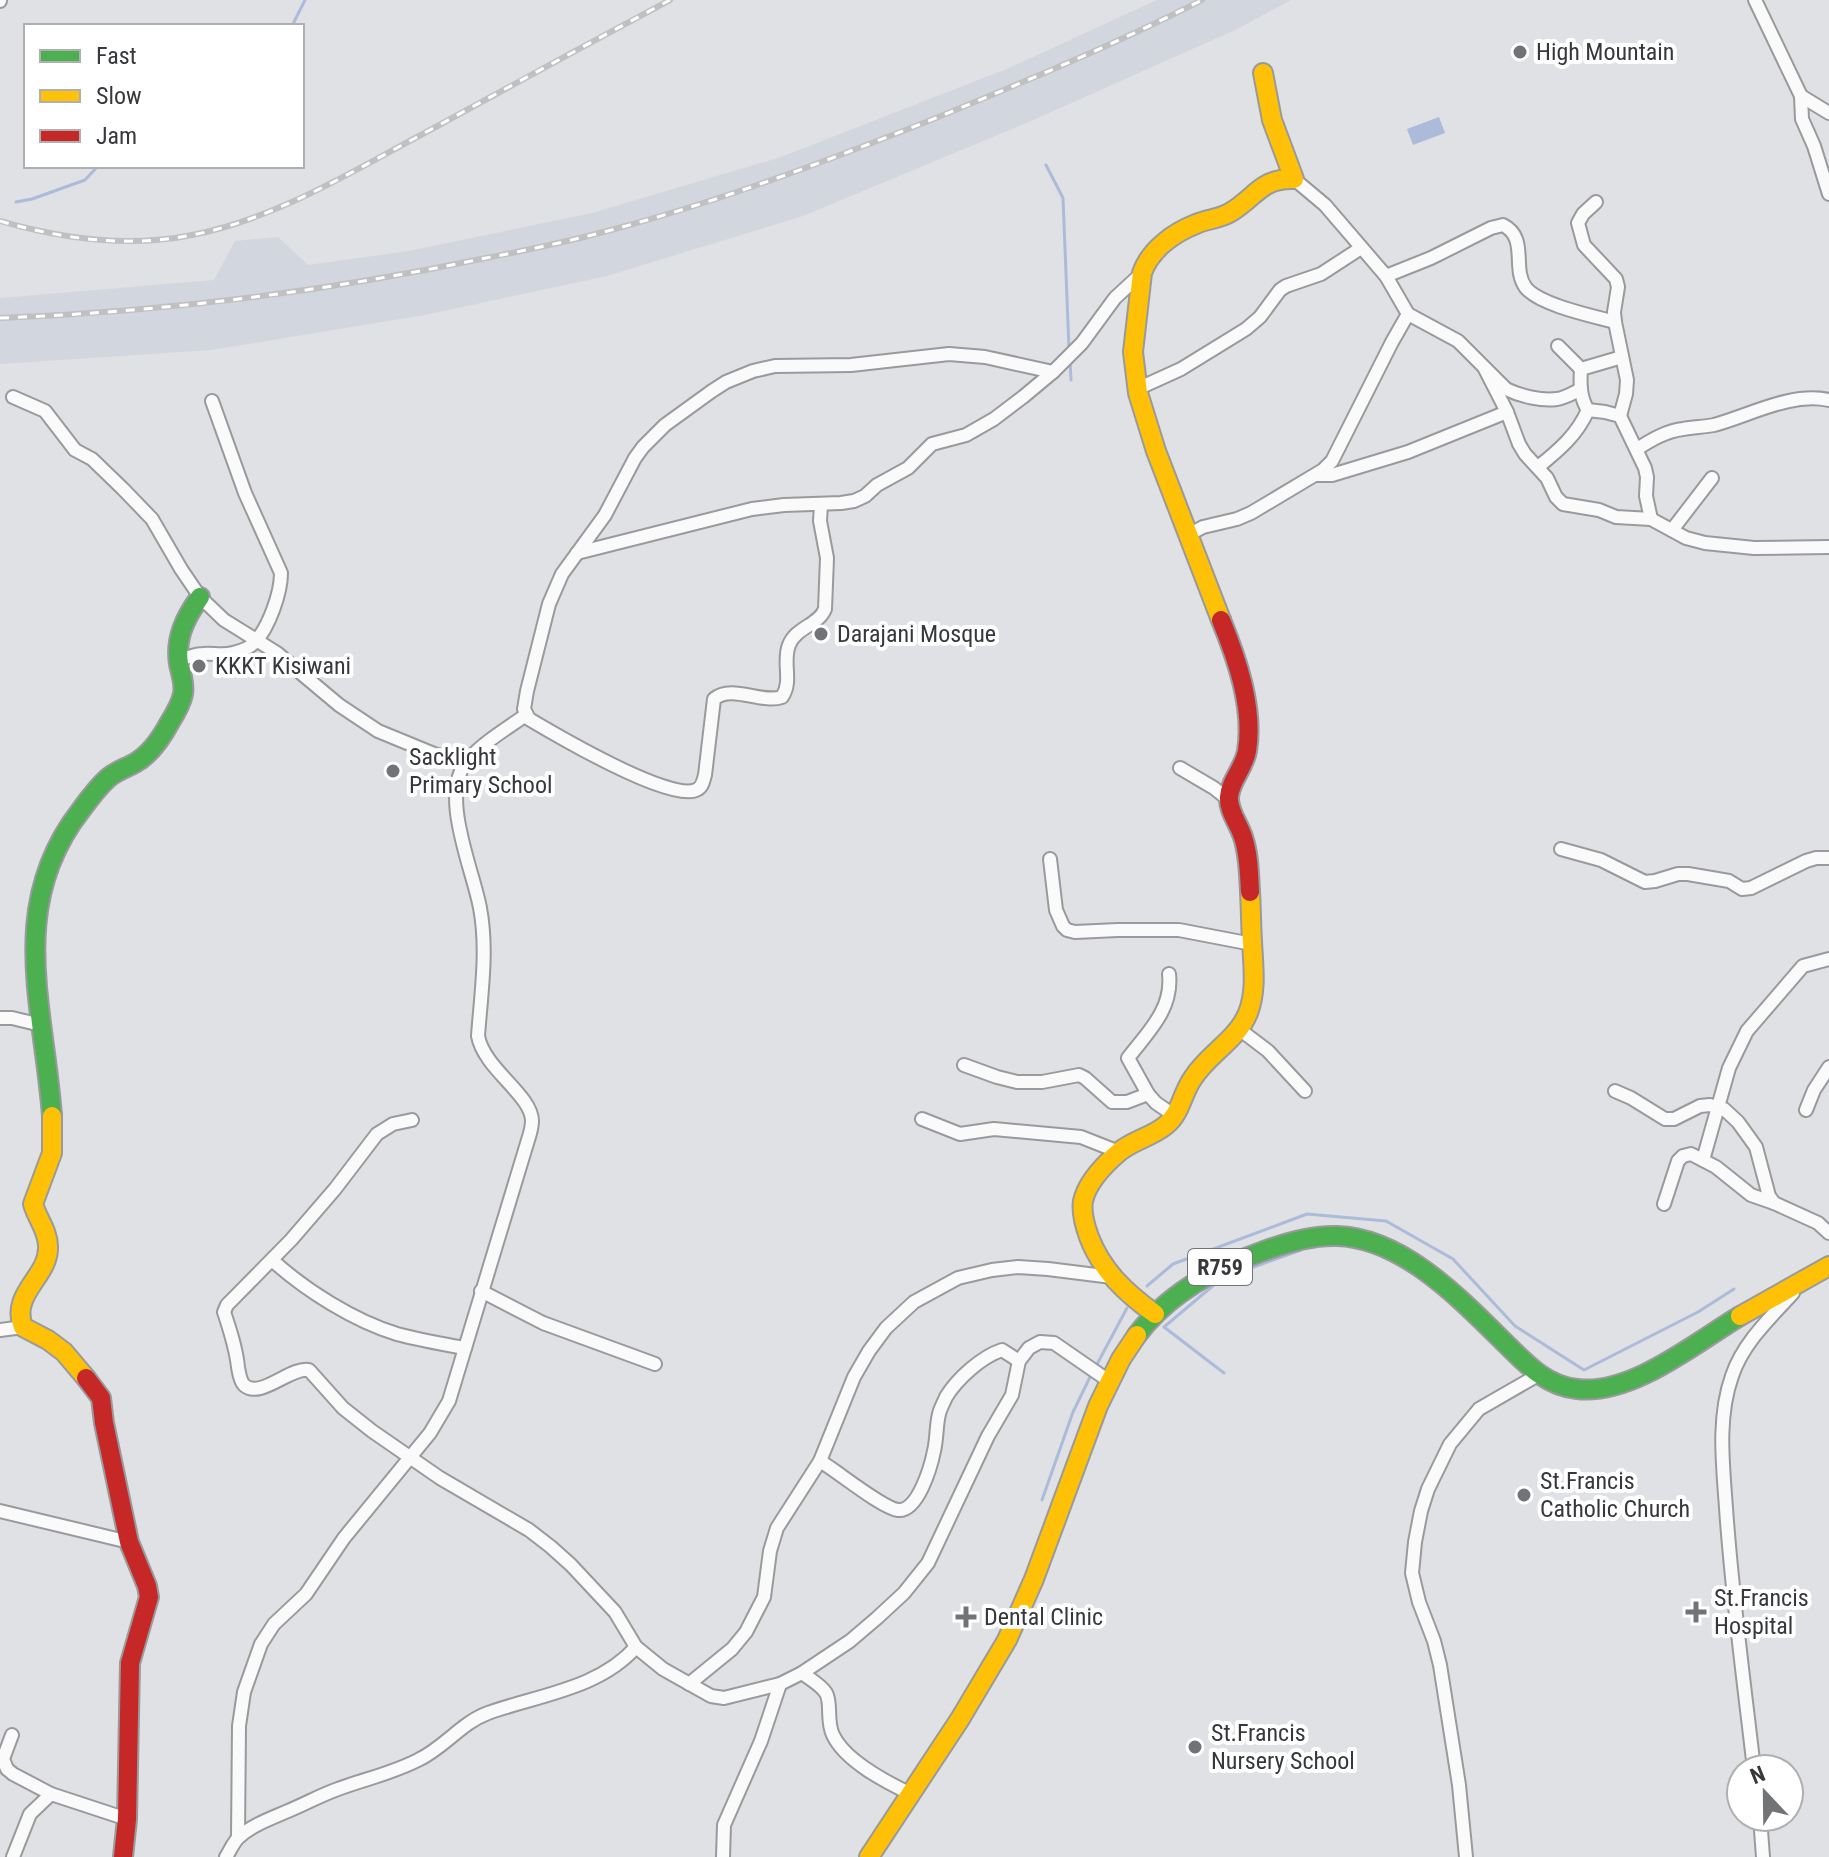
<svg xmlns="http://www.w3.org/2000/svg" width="1829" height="1857" font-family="'Roboto Condensed',sans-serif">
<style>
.built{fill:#d2d6df}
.water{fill:#adbbda}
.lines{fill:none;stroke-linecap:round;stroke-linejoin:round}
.stream{stroke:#adbbda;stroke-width:3}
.street-casing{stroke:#999a9c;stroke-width:16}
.fast-casing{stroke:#999a9c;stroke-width:22}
.slow-casing{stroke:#999a9c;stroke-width:22}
.jam-casing{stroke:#999a9c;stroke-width:22}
.street{stroke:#fafafb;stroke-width:12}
.fast{stroke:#4caf50;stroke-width:18}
.slow{stroke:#ffc107;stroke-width:18}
.jam{stroke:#c62828;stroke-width:18}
.rail-casing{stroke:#c0c0c0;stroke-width:6}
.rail{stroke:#fff;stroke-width:3;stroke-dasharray:9;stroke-linecap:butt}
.poi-dot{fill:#717376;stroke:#fff;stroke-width:3}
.labels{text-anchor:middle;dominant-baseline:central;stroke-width:8;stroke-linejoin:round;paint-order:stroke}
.shield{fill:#fff;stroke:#727476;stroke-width:2}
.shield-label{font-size:22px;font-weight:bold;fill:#36383b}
.poi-label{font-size:24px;fill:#36383b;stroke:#fff;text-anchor:start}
</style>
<rect width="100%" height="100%" fill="#dfe1e4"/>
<polygon class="built" points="1157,0 1291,0 1235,30 1031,121 803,216 607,276 425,315 211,350 0,364 0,298 214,280 235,241 278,237 308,265 409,251 592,213 781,157 1009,68"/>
<polygon class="water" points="1439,117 1445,133 1413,145 1407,129"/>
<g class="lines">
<g class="stream">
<polyline points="292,26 305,0"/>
<polyline points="1046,165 1063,198 1069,349"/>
<polyline points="16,202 32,199 85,180 98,166"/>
<polyline points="1070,360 1071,380"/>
<polyline points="1147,1286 1173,1264 1307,1214 1386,1221 1453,1259 1515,1326 1584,1370 1698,1312 1734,1289"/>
<polyline points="1095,1368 1127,1308"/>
<polyline points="1224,1373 1164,1327 1221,1279 1301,1250"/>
<polyline points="1042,1500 1073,1412 1091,1375"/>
</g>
<g class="street-casing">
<g id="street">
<polyline points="1755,0 1801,96 1802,119 1814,146 1829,194"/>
<polyline points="0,1 0,0"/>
<polyline points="1801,96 1829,113"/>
<path d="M1294 179 1325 205 1386 276 1408 314 1458 341 1506 389C1520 396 1541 401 1557 399 1565 398 1573 393 1581 389"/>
<polyline points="1596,202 1583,214 1578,223 1584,245 1616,279 1618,287 1614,312 1615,322 1627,380 1626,394 1620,416"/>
<path d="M1386 276 1431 258 1491 228 1503 225C1529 238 1511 269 1526 288 1540 305 1593 316 1615 322"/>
<polyline points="1558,346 1581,369 1622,357"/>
<polyline points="1485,369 1507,412 1519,444 1525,454 1547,478 1556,497 1563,504 1599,510 1616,517 1651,519 1686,538 1705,543 1754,548 1829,547"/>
<path d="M1581 369C1580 384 1580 398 1588 410L1605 412 1620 416 1645 468 1647 477 1646 496 1651 519"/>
<polyline points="1137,389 1181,369 1246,329 1260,317 1280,290 1286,286 1321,274 1361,248"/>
<polyline points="13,397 45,411 75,450 92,459 123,489 152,519 181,569 200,597 224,620 277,653 339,705 378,731 434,754 466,762"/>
<path d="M1637 449C1651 440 1666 431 1683 429 1693 427 1703 427 1714 425 1751 415 1790 392 1829 400"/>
<path d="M1538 467C1559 450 1577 435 1588 410"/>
<polyline points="1317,475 1332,475 1408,452 1507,412"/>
<path d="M821 504 820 521 827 558 825 609C819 625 796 627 789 645 782 662 793 681 782 697 761 704 732 684 714 699L705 775C703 781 703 787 696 790 670 802 556 735 529 719L524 709 527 691 549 604 562 574 605 515 635 458 643 447 665 425 712 391 726 382 753 371 775 366 851 365 949 354 985 357 1053 372"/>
<polyline points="1672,530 1712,478"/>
<polyline points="1186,536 1203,527 1237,519 1251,513 1323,470 1332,461 1392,342 1408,314"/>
<polyline points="577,553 752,509 784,505 841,503 854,501 865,496 877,485 908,468 932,444 966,435 994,419 1023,397 1053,372 1082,343 1115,298 1142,273"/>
<path d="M179 660C187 658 194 654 203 654 213 653 223 656 233 653 241 651 250 648 255 642 269 627 281 593 281 573L245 493 212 401"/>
<polyline points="1180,768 1214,788 1229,800"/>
<polyline points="1561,849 1601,860 1645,882 1655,881 1678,874 1688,874 1729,881 1742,889 1751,888 1806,861 1816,858 1829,858"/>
<polyline points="1050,859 1056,910 1063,926 1067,930 1075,932 1118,930 1179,930 1252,944"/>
<path d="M1169 974C1173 1009 1148 1032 1128 1058L1148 1094 1156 1103 1175 1116"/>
<polyline points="0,1018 12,1018 41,1025"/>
<polyline points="1239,1029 1268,1051 1305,1091"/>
<polyline points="964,1065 997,1077 1017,1082 1042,1082 1079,1075 1085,1078 1112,1102 1127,1102 1148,1094"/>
<polyline points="1615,1091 1631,1098 1665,1119 1674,1119 1700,1106 1710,1105 1724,1109 1738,1122 1756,1147 1769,1196 1774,1203 1818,1223 1829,1233"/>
<polyline points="1806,1110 1814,1090 1829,1067"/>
<polyline points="922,1119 960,1134 994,1129 1081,1137 1119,1152"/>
<path d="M412 1120 393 1124 377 1134 335 1189 291 1240 227 1305 224 1312C230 1330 236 1348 238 1367 239 1373 240 1381 244 1385 260 1400 291 1366 309 1370L343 1408 372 1431 440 1478 529 1530 551 1547 571 1565 615 1612 636 1647 663 1669 711 1696 724 1698 780 1684 802 1673C810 1679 821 1685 826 1693 832 1703 826 1721 833 1735 845 1761 886 1782 911 1794"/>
<polyline points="1703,1160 1729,1068 1747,1031 1803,966 1829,959"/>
<polyline points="1664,1204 1678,1161 1683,1156 1691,1154 1716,1167 1751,1195 1774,1203"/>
<path d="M272 1260C305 1290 354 1321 397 1334 419 1340 442 1344 465 1348"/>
<polyline points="481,1291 543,1323 655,1364"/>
<polyline points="0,1330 23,1327"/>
<path d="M820 1461C837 1471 882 1508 898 1510 918 1512 931 1466 934 1451 937 1439 936 1426 939 1414 940 1409 944 1402 946 1397 957 1379 981 1357 1002 1350L1019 1361"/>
<polyline points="0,1511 129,1542"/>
<polyline points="802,1673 850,1641 877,1618 904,1593 928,1563 988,1436 1012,1395 1019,1361 1029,1348 1040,1342 1054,1343 1109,1381"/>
<polyline points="689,1684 732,1649 746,1632 764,1597 770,1551 777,1528 820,1461 854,1377 869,1351 886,1328 914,1302 958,1278 992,1270 1018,1267 1048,1269 1112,1277"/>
<polyline points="12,1735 3,1759 7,1769 13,1774 51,1794 127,1819"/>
<path d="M1754 1769C1744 1682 1732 1596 1726 1508 1723 1465 1717 1418 1732 1376 1743 1343 1770 1318 1793 1293"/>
<polyline points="1760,1817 1763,1857"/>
<path d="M238 1837 239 1726 244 1692 261 1644 274 1624 306 1594 344 1538 430 1433 449 1401 528 1140C530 1134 532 1127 532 1121 532 1095 484 1069 478 1036 481 994 488 950 480 908 473 869 438 793 468 760 484 742 506 729 526 715"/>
<polyline points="13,1857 30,1814 51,1794"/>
<path d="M226 1857C230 1851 234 1841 239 1837 252 1825 272 1818 288 1811 305 1804 321 1795 338 1789 365 1779 393 1773 418 1760 444 1748 461 1723 488 1713 538 1695 599 1689 636 1647"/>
<polyline points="723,1857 724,1825 761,1741 780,1684"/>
<polyline points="1466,1857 1459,1785 1440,1665 1434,1641 1419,1602 1412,1573 1415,1542 1421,1511 1428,1489 1450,1444 1479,1409 1538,1375"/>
</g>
</g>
<g class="fast-casing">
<g id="fast">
<path d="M52 1116C44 1007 6 906 81 810 89 799 98 787 108 778 116 771 126 768 135 763 151 754 162 737 170 722 175 714 181 704 183 694 185 684 181 674 179 664 175 638 185 618 200 597"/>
<path d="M1137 1335C1168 1294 1213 1269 1261 1252 1285 1243 1311 1235 1337 1236 1404 1238 1462 1301 1507 1345 1527 1365 1547 1386 1577 1389 1631 1396 1695 1343 1740 1316"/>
</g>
</g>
<g class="slow-casing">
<g id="slow">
<path d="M1221 620 1156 451 1138 393 1133 352 1142 273C1150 250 1173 233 1196 224 1207 219 1220 219 1231 212 1256 197 1261 178 1294 179L1272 120 1263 73"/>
<path d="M52 1116V1153L33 1204C37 1218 48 1231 48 1246 50 1276 10 1293 23 1327L48 1340 64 1352 86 1378"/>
<path d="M1155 1314C1126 1293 1102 1271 1089 1237 1085 1226 1081 1213 1083 1201 1087 1183 1105 1164 1119 1152 1133 1140 1152 1137 1166 1125 1181 1113 1182 1093 1193 1078 1208 1054 1237 1040 1248 1013 1257 990 1253 965 1252 941 1251 925 1251 909 1250 892"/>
<polyline points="1740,1316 1829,1266"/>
<polyline points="869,1857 960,1719 1007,1640 1034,1579 1098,1406 1121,1359 1137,1335"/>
</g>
</g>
<g class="jam-casing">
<g id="jam">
<path d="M1221 620C1237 659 1254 708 1247 751 1244 768 1230 781 1229 797 1228 811 1239 824 1243 837 1249 855 1249 874 1250 892"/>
<polyline points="86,1378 101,1398 104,1423 129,1542 147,1586 149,1597 130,1663 127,1819 123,1857"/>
</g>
</g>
<use href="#street" class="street"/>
<use href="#fast" class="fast"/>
<use href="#slow" class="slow"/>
<use href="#jam" class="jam"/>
<g class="rail-casing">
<g id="rail">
<path d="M0 221C62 239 128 248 192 235 274 219 346 175 419 136 503 90 586 45 670 0"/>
<path d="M0 318C162 312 322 292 481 259 528 250 576 240 622 227 726 199 826 161 926 122 1019 84 1112 46 1202 0"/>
</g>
</g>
<use href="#rail" class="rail"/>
</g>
<g class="poi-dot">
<circle cx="1520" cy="52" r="8"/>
<circle cx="821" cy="634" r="8"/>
<circle cx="199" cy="666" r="8"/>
<circle cx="393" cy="771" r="8"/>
<circle cx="1524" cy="1495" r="8"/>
<path d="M1692 1600h8v8h8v8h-8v8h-8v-8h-8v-8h8z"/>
<path d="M962 1605h8v8h8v8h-8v8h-8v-8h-8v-8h8z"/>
<circle cx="1195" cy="1747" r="8"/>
</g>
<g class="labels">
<rect class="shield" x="1188" y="1249" width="64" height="36" rx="6"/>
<g class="shield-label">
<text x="1220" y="1267">R759</text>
</g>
<g class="poi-label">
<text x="1536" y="52">High Mountain</text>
<text x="837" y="634">Darajani Mosque</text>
<text x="215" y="666">KKKT Kisiwani</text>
<text x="409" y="757">Sacklight<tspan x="409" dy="28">Primary School</tspan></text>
<text x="1540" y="1481">St.Francis<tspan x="1540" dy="28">Catholic Church</tspan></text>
<text x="1714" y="1598">St.Francis<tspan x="1714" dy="28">Hospital</tspan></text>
<text x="984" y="1617">Dental Clinic</text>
<text x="1211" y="1733">St.Francis<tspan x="1211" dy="28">Nursery School</tspan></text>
</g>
</g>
<rect x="24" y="24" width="280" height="144" fill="#ffffff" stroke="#afafb1" stroke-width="2"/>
<rect x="40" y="50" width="40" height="12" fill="#4caf50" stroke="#afafb1" stroke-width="2"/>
<text x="96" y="64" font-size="24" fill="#36383b">Fast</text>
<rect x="40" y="90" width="40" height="12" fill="#ffc107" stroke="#afafb1" stroke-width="2"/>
<text x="96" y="104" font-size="24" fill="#36383b">Slow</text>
<rect x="40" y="130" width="40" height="12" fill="#c62828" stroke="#afafb1" stroke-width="2"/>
<text x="96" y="144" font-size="24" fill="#36383b">Jam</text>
<g transform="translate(1765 1793) rotate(338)"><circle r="38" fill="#ffffff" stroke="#afafb1" stroke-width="2"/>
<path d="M0-6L14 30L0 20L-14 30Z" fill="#717376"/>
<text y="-12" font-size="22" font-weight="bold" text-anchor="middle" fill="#36383b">N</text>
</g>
</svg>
